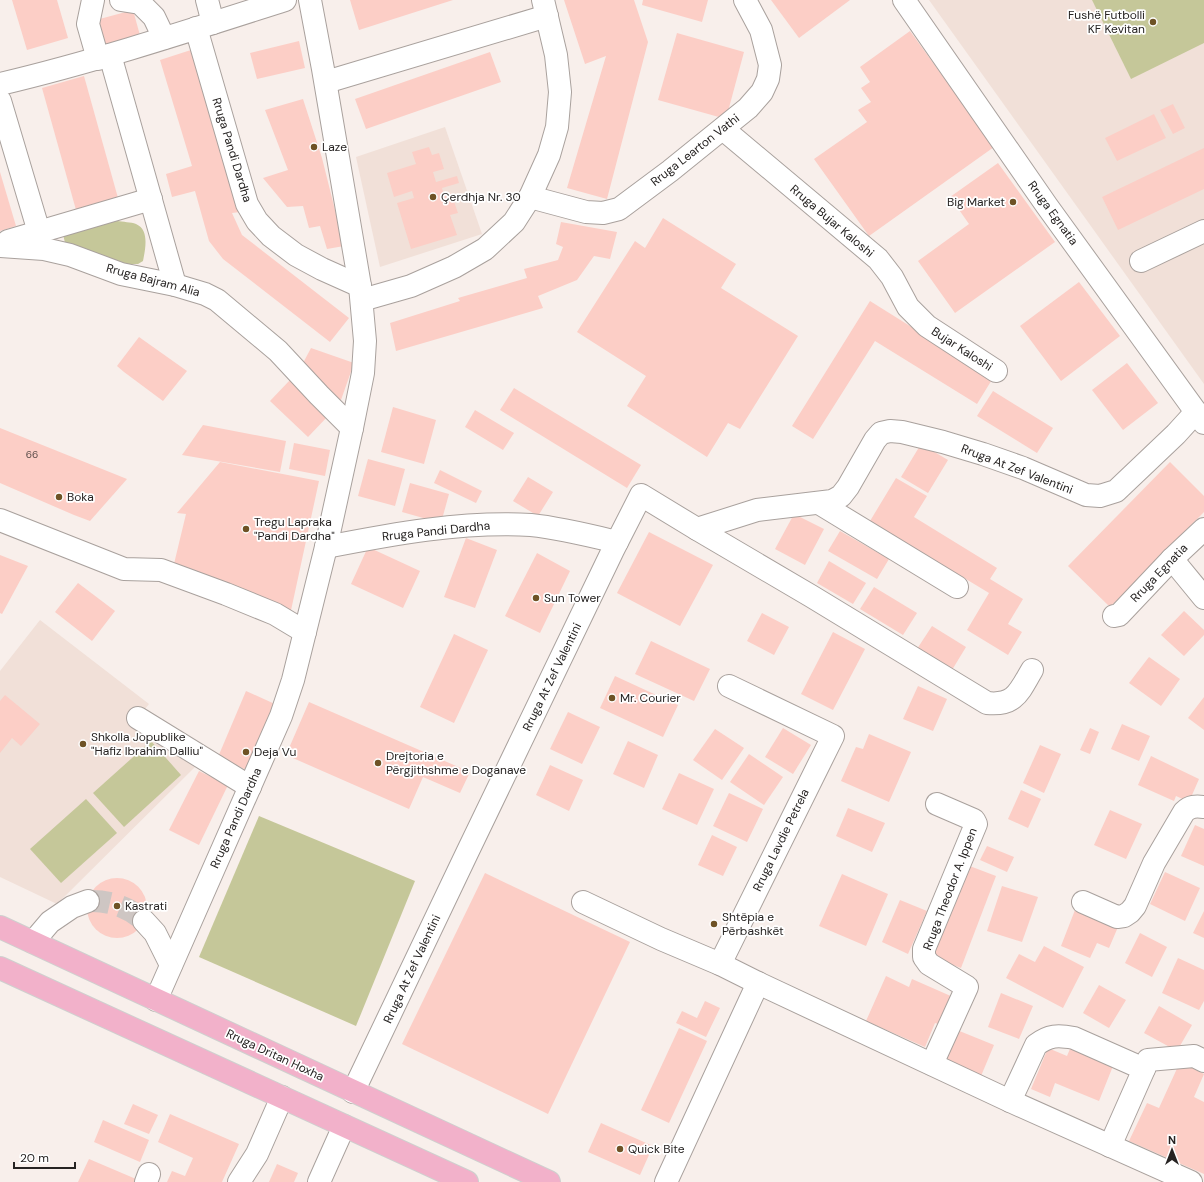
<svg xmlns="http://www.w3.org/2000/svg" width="1204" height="1182" font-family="'DM Sans',sans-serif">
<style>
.built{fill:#f1e0d8}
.green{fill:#c5c799}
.building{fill:#fccec6}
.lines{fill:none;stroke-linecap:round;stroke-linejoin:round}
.minor-tunnel{stroke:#cec6c3;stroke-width:22;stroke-dasharray:22 11;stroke-linecap:butt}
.minor-casing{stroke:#a9a19d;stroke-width:24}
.major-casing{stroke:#cfcfce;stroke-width:24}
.minor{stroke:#fff;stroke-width:22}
.major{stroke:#f2b1ca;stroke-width:22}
.poi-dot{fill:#6e5225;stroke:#fff;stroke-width:1.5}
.labels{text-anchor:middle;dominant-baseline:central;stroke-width:3.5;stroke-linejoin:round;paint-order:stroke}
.number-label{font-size:10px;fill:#5c4e4b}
.poi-label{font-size:12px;fill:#262322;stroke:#fff;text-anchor:start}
.street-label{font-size:12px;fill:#262322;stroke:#fff}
</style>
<rect width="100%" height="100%" fill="#f8efeb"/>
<g class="built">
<polygon points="929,0 1204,0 1204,384"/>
<polygon points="445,127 482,234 380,267 356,157"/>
<polygon points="40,620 149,704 134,723 198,764 57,904 0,877 0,671"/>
</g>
<g class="green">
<polygon points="1092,0 1204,0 1204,43 1131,79"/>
<path d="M117 221C123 222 131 222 136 224 150 230 145 250 143 261L138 264H127L65 243 63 234 67 231Z"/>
<polygon points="151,741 181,775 124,827 93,793"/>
<polygon points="86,799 117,833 61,883 30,849"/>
<polygon points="259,816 415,881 356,1026 199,957"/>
</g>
<g class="building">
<polygon points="12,0 57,0 68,38 27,50"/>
<polygon points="350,0 453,0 359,30"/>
<polygon points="564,0 634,0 648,42 607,199 567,188 606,56 585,64"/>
<polygon points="643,0 708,0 702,22 642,5"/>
<polygon points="771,0 850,0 799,38"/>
<polygon points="133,10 141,39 104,49 96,20"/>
<polygon points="910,31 994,147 869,236 814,159 867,122 858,110 871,102 861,88 870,82 860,67"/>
<polygon points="677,33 744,52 726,119 658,100"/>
<polygon points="299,41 305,68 257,79 250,53"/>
<polygon points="194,49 240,212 232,213 242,235 349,318 330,342 223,259 209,241 195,191 172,197 166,174 192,166 160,60"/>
<polygon points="490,52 501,82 366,129 355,99"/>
<polygon points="84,76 118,198 76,210 42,88"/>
<polygon points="303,99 322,158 344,246 327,249 320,226 309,228 303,206 287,207 263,178 288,170 265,110"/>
<polygon points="1173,104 1185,128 1173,134 1160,110"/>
<polygon points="1154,114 1166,138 1117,161 1105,138"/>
<polygon points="429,147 432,155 439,153 444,169 433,172 436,182 457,176 459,183 442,188 444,195 451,193 458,213 450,215 457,235 411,249 397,203 414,198 412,191 394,197 387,173 416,164 412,152"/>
<polygon points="1204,148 1204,189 1118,230 1102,197"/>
<polygon points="998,163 1055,242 955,313 918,261 969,224 950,197"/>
<polygon points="0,172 16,226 0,231"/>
<polygon points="663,218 736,264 721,288 798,336 740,429 728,423 707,457 627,406 646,376 577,332 635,241 645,248"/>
<polygon points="561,222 617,232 610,259 594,256 577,280 538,296 543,308 396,351 390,323 460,301 458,298 527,278 524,269 558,260 563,247 556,244"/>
<polygon points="1079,282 1120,336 1061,381 1020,326"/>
<polygon points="870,301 993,378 977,404 875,341 813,439 792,426"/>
<polygon points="139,337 187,371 163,401 124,372 117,366"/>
<polygon points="311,348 354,363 341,400 320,386 302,365"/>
<polygon points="1127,363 1158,403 1123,430 1092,390"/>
<polygon points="290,380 328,416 308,437 270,401"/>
<polygon points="514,388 641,465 627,488 500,410"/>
<polygon points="993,391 1053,428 1037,453 977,416"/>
<polygon points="393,407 436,420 424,464 381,452"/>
<polygon points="475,410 514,433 503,450 465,427"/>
<polygon points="203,425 286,441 280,472 182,455"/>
<polygon points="0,428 127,479 90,521 74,515 0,483"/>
<polygon points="294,443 330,450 325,476 289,469"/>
<polygon points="921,444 948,460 928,493 901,477"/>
<polygon points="368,459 405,469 395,506 358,496"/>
<polygon points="220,462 319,481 290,615 173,568 186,514 177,513"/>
<polygon points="1170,462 1204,496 1204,512 1110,607 1068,566"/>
<polygon points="440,470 482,491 476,503 434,483"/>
<polygon points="528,477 553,492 538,516 513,501"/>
<polygon points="896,478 927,496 914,517 997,568 990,579 1023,599 1008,624 1022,632 1008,655 967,630 989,593 870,521"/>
<polygon points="410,483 449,494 441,523 402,512"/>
<polygon points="794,514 824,529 805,565 775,549"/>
<polygon points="840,531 889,559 877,579 828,551"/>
<polygon points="649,532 713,565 680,626 617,593"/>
<polygon points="466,538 497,550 475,608 444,597"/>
<polygon points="368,547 420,571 403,608 351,584"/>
<polygon points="537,553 570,571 540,633 505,616"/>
<polygon points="0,555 28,566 2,614 0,613"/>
<polygon points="829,561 866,583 853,604 817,583"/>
<polygon points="78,583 115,611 92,641 55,612"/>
<polygon points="874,587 917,613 903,635 860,609"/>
<polygon points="1184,611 1204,630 1204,635 1184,656 1161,635"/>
<polygon points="762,613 789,627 774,655 747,641"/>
<polygon points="932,626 966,647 952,670 917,649"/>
<polygon points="833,632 865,649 833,710 801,694"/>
<polygon points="454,634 488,650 454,723 420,707"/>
<polygon points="651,641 710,669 694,701 635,674"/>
<polygon points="1149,657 1180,679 1161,706 1129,683"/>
<polygon points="615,676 678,705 663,737 600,708"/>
<polygon points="918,686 947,699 933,731 903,719"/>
<polygon points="246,691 277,705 249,771 218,757"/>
<polygon points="5,695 40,724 21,746 12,738 0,753 0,701"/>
<polygon points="1204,697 1204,730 1188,718"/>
<polygon points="309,702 470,772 460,793 423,777 409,809 286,755"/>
<polygon points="568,712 600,727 582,764 550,749"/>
<polygon points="1122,724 1150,736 1139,761 1111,749"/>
<polygon points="783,728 811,745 793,774 765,757"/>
<polygon points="1090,728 1099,732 1090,754 1080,750"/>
<polygon points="715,729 744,748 722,780 693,760"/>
<polygon points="869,734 911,752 889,802 841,781 856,747 863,749"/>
<polygon points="628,741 658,755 644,788 613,774"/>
<polygon points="1040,745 1061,754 1044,793 1023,783"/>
<polygon points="749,754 783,777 764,805 730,782"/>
<polygon points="1151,756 1199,779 1189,802 1176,796 1174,801 1138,785"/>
<polygon points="550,765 583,780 569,811 536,795"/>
<polygon points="199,771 228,785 199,845 169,830"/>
<polygon points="679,773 714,789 697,825 662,809"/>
<polygon points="1021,790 1041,799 1028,828 1008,819"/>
<polygon points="729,793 763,809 747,842 713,826"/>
<polygon points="848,808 885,823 872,852 836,836"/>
<polygon points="1110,810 1142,824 1126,859 1094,845"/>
<polygon points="1195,825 1204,829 1204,866 1181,856"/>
<polygon points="712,835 737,847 723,876 698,865"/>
<polygon points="987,846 1014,857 1007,872 980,860"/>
<polygon points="967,865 996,876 961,968 932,957"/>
<polygon points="1165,872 1200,888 1185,921 1150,904"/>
<polygon points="485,873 630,942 548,1114 402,1044"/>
<polygon points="842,874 888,894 866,946 819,926"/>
<circle cx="117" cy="908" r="30"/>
<polygon points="1002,886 1038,897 1022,942 987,931"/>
<polygon points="900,900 927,911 908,954 882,942"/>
<polygon points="1075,910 1118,927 1109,948 1097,943 1090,958 1061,946"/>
<polygon points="1204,911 1204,938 1193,933"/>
<polygon points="1140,933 1167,947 1152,977 1125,963"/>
<polygon points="1044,946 1084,967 1063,1008 1006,978 1019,954 1035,962"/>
<polygon points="1178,958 1204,970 1204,1001 1199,1010 1162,993"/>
<polygon points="886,976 909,987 912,979 953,997 941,1025 935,1023 925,1047 866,1021"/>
<polygon points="1099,985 1126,1000 1109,1028 1083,1013"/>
<polygon points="1001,993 1033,1006 1019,1039 988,1027"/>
<polygon points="705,1001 720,1008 706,1037 676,1023 682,1011 697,1018"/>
<polygon points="1159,1006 1192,1025 1177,1051 1144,1033"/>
<polygon points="679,1028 707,1041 669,1123 641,1110"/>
<polygon points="957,1030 994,1045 981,1076 945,1062"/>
<polygon points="1072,1044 1115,1061 1099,1101 1055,1083 1050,1097 1031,1089 1048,1048 1067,1056"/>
<polygon points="1180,1062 1204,1074 1194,1097 1204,1102 1204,1174 1129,1141 1147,1103 1159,1108"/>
<polygon points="133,1104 158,1115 149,1134 124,1124"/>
<polygon points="170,1114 239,1144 222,1182 167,1182 172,1171 185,1176 193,1158 158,1142"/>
<polygon points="103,1120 149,1140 140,1162 94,1142"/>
<polygon points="601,1123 653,1146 640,1175 588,1152"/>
<polygon points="89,1159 136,1179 134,1182 78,1182"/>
<polygon points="277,1164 298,1173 294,1182 269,1182"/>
</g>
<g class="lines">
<path class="minor-tunnel" d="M88 901C109 900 129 907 144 921"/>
<g class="minor-casing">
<g id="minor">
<polyline points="93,0 88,24 98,59"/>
<polyline points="121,0 140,3 154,17 164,38"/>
<polyline points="207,0 213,23"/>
<polyline points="904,0 1047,206 1204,423"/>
<polyline points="196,28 247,204 257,221 271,236 296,255 322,269 360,286"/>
<polyline points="110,55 175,285"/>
<polyline points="326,82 547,16"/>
<path d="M0 84C97 61 191 30 285 0"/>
<polyline points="0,101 39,232"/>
<polyline points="723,129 878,259 892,277 908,307 927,326 996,371"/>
<polyline points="530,197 586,212 603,213 619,209 670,171 748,108 762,92 768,79 770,65 761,30 745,0"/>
<polyline points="8,241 151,199"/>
<polyline points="0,246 44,249 70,255 121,274 175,285 205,294 217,300 278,351 319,395 352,428"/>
<polyline points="1141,261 1204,231"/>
<polyline points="362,300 411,286 454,267 485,249 514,222 530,197 549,155 557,127 560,92 556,55 543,0"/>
<polyline points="819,503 957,587"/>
<polyline points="0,520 124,569 161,570 226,594 275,614 305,632"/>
<polyline points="697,529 757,510 832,501 841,496 848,487 875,440 881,433 890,431 902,432 943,442 983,454 1023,468 1086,495 1100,496 1116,491 1176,434 1196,412"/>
<path d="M326 547C393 534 462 521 531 525 560 528 588 535 617 542"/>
<polyline points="1172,559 1204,598"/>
<polyline points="1114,616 1119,615 1172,559 1204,529"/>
<polyline points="138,718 250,787"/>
<polyline points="583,902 661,939 720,964 758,983 1010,1101 1191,1182"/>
<path d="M1083 902 1117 917 1124 916 1130 912 1135 906 1154 863 1184 812C1190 806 1196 806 1204 807"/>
<polyline points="144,921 155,933 171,965"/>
<polyline points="33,942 50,922 72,907 88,901"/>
<polyline points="720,964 833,736 729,686"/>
<polyline points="156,1000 281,716 293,680 326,547 352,428 363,373 365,341 360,286 323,69 310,0"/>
<polyline points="932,1064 967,987 929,964 924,957 924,949 976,824 974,820 937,804"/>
<polyline points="1144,1069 1148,1060 1194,1056 1204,1061"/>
<path d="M353 1092 467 853 613 550 641 495 697 529 811 596 987 703C1015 706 1019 692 1032 670"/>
<path d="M1010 1101 1036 1045C1049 1035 1058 1035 1074 1038L1144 1069 1110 1146"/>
<polyline points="146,1182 149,1174"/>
<polyline points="239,1182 257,1154 282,1097"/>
<polyline points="319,1182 344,1126"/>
<polyline points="666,1182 758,983"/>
</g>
</g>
<g class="major-casing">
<g id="major">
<polyline points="0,927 549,1182"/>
<polyline points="0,968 467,1182"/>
</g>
</g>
<use href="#minor" class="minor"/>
<use href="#major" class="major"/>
</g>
<g class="poi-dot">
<circle cx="1153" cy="22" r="4"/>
<circle cx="314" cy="147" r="4"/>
<circle cx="433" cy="197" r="4"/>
<circle cx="1013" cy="202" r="4"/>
<circle cx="59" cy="497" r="4"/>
<circle cx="246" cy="529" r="4"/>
<circle cx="536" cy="598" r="4"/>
<circle cx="612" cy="698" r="4"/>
<circle cx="83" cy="744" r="4"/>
<circle cx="246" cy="752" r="4"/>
<circle cx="378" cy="763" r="4"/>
<circle cx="117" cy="906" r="4"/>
<circle cx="714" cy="924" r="4"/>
<circle cx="620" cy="1149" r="4"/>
</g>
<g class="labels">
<g class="number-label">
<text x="32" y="454">66</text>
</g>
<g class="poi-label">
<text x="1145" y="15" text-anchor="end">Fushë Futbolli<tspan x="1145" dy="14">KF Kevitan</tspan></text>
<text x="322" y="147">Laze</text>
<text x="441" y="197">Çerdhja Nr. 30</text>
<text x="1005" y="202" text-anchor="end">Big Market</text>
<text x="67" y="497">Boka</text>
<text x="254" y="522">Tregu Lapraka<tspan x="254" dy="14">"Pandi Dardha"</tspan></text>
<text x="544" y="598">Sun Tower</text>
<text x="620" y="698">Mr. Courier</text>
<text x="91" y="737">Shkolla Jopublike<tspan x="91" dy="14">"Hafiz Ibrahim Dalliu"</tspan></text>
<text x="254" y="752">Deja Vu</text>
<text x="386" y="756">Drejtoria e<tspan x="386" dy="14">Përgjithshme e Doganave</tspan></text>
<text x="125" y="906">Kastrati</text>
<text x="722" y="917">Shtëpia e<tspan x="722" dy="14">Përbashkët</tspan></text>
<text x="628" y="1149">Quick Bite</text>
</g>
<g class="street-label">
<text transform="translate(232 150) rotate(73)">Rruga Pandi Dardha</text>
<text transform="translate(695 150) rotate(-38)">Rruga Learton Vathi</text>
<text transform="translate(1053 213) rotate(54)">Rruga Egnatia</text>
<text transform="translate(832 221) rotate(40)">Rruga Bujar Kaloshi</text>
<text transform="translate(153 280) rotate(15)">Rruga Bajram Alia</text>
<text transform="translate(962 349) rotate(33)">Bujar Kaloshi</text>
<text transform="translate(1017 469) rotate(21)">Rruga At Zef Valentini</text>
<text transform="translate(436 531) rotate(-6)">Rruga Pandi Dardha</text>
<text transform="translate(1159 573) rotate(-46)">Rruga Egnatia</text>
<text transform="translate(552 677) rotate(-64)">Rruga At Zef Valentini</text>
<text transform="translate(236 818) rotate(-66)">Rruga Pandi Dardha</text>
<text transform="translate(781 840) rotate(-64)">Rruga Lavdie Petrela</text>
<text transform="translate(950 889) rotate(-69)">Rruga Theodor A. Ippen</text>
<text transform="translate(412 969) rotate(-65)">Rruga At Zef Valentini</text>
<text transform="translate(275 1055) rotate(25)">Rruga Dritan Hoxha</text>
</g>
</g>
<g transform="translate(1172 1150)" stroke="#ffffff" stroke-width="3" paint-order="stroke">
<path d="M0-3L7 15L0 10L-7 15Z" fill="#262322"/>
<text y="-6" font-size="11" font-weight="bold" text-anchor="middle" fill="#262322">N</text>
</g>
<path d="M14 1162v6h61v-6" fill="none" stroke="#262322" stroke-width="2"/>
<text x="20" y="1162" font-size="12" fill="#262322" stroke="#ffffff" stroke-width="3" paint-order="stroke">20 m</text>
</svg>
